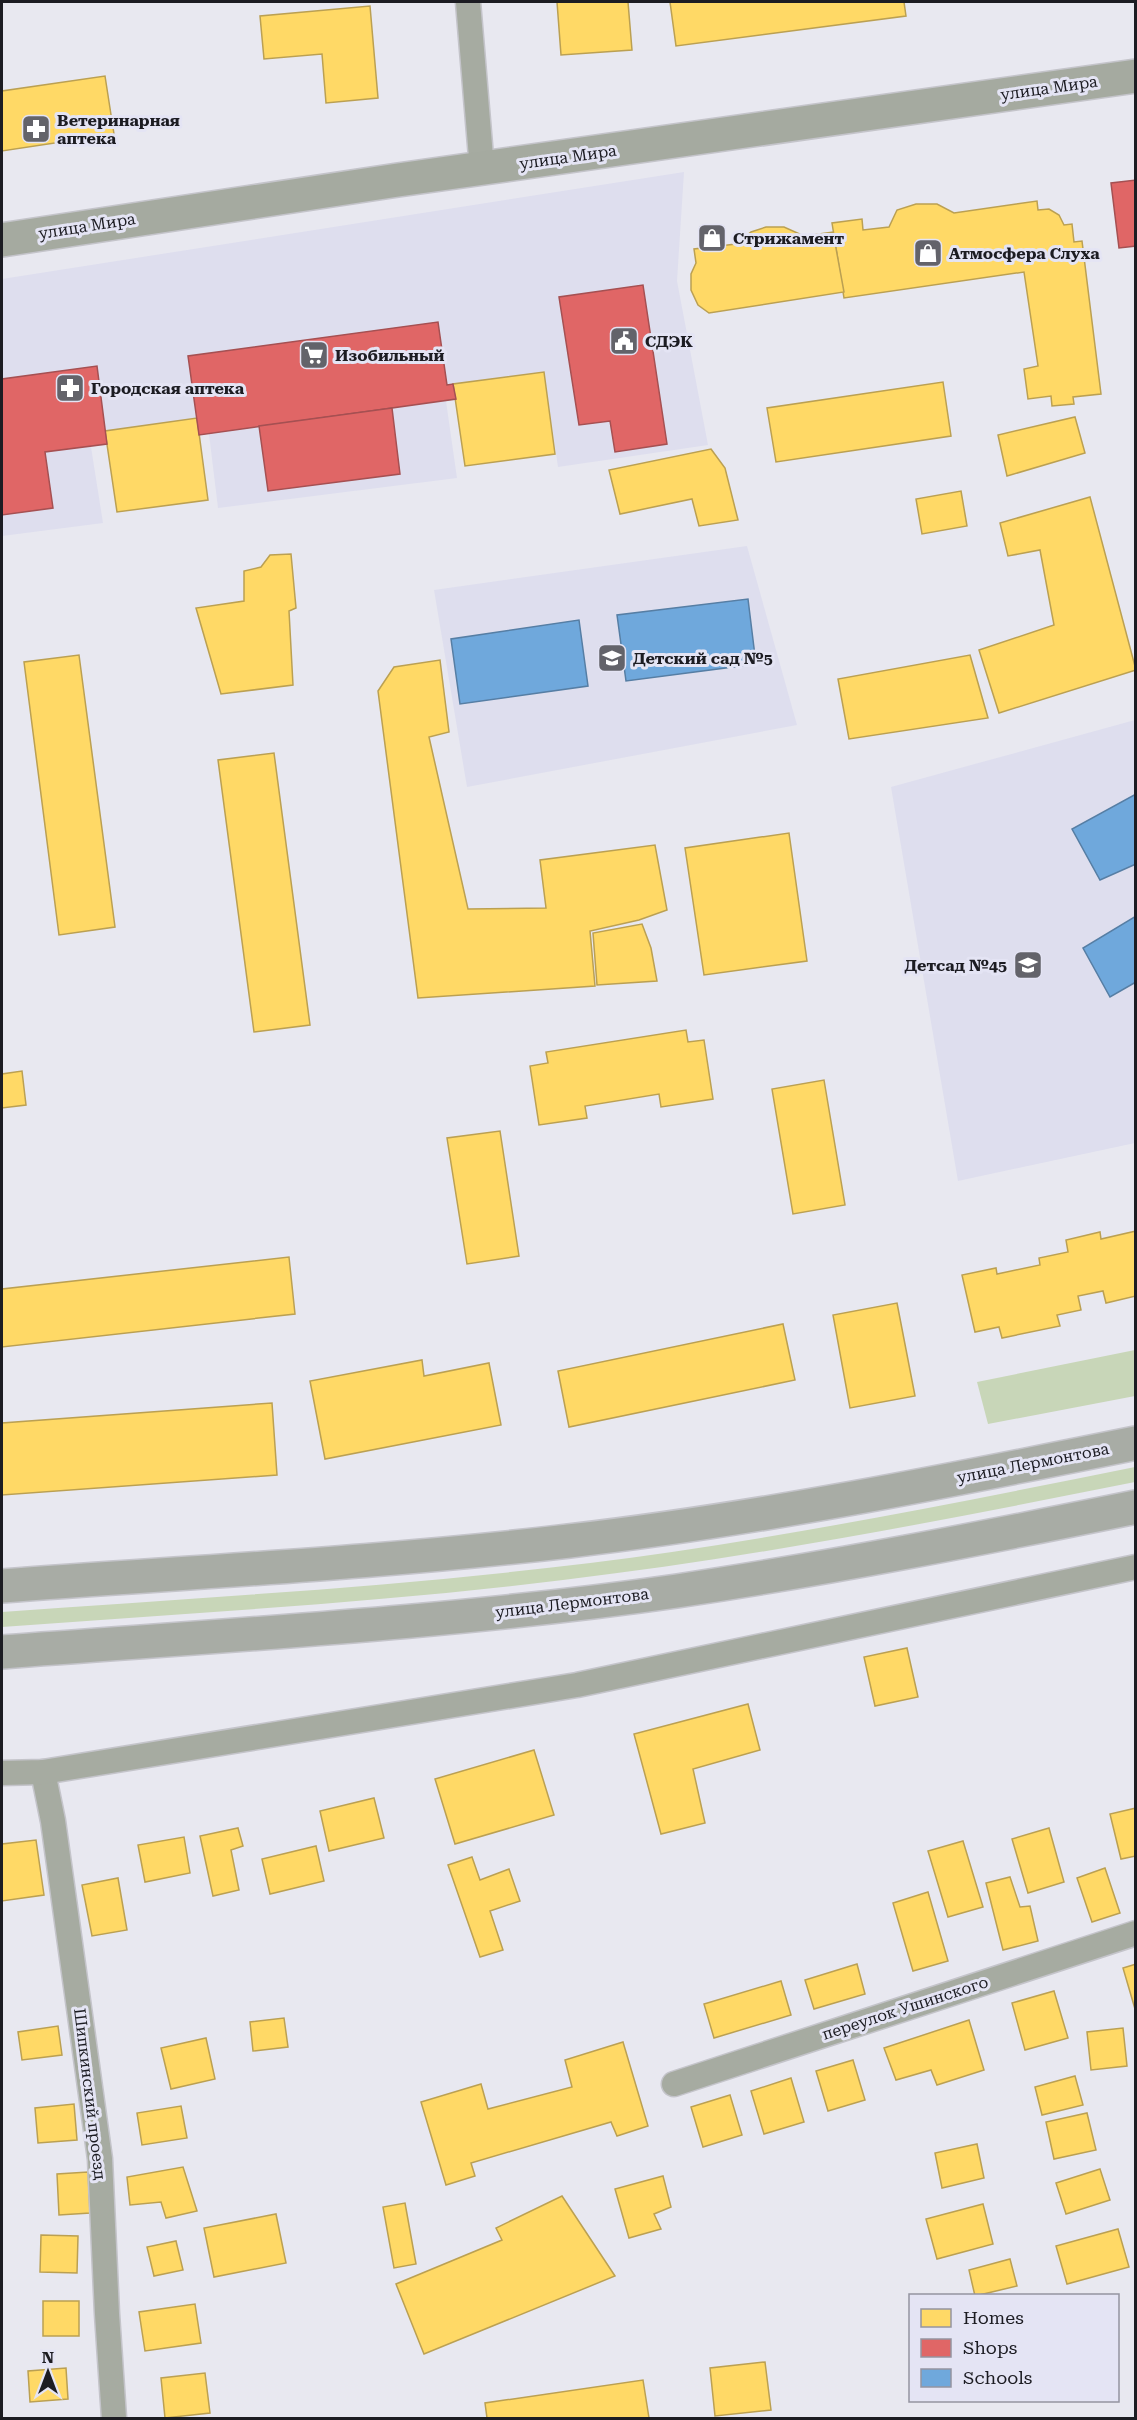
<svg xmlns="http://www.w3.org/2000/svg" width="1137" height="2420" font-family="'Roboto Serif',serif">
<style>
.built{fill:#dedeee}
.green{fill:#c8d6b8}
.homes{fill:#ffd966;stroke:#bba052;stroke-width:1.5}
.shops{fill:#e06666;stroke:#a55052;stroke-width:1.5}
.schools{fill:#6fa8dc;stroke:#567ea4;stroke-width:1.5}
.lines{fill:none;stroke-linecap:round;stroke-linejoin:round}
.minor-casing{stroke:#c4c4ca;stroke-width:27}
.secondary-casing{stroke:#c4c4ca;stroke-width:36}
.primary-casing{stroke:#c4c4ca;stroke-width:36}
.minor{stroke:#a6aba1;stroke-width:24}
.secondary{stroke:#a5aaa0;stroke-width:33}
.primary{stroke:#a8aca5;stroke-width:33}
.labels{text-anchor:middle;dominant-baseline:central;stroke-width:6;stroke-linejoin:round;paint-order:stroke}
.street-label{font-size:16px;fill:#1c1c22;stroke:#e4e4f4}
.poi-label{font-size:16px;font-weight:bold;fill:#1c1c22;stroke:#e4e4f4;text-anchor:start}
</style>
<rect width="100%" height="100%" fill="#e8e8f0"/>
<g class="built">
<polygon points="684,172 677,281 708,445 558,467 544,372 454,384 456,399 446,401 457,478 218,508 209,434 196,419 105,431 107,444 91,447 103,523 2,536 2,279"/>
<polygon points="747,546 797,725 467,787 434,590"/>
<polygon points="1135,720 1135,1143 958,1181 891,787"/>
</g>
<g class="green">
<polygon points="1135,1350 1135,1396 988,1424 977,1382"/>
<path d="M1135 1467V1482C945 1520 756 1557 563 1580 377 1603 189 1613 2 1627V1612C224 1596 451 1584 672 1552 827 1529 981 1498 1135 1467Z"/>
</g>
<g class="homes">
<polygon points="557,2 628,2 632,50 561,55"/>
<polygon points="670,2 904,2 906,16 676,46"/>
<polygon points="370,6 378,98 326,103 322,54 264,59 260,16"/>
<polygon points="105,76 114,134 2,151 2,91"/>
<polygon points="1037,201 1038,210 1049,209 1059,215 1064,225 1072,224 1074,242 1082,241 1101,394 1073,397 1074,404 1052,406 1051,396 1028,399 1024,369 1038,366 1024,272 844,298 832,223 862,219 863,230 889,227 897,210 916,204 937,204 954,213"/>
<polygon points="766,227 784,227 804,236 833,232 844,292 709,313 698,305 691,290 691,274 696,263 694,249 736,244 751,232"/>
<polygon points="544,372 555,454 465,466 453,384"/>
<polygon points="943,382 951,436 776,462 767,408"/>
<polygon points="1075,417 1085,453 1007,476 998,435"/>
<polygon points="197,418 208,500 117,512 105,431"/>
<polygon points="711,449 725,468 738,520 699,526 692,499 620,514 609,470"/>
<polygon points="961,491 967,526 922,534 916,499"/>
<polygon points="1090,497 1136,670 999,713 979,650 1054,625 1040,550 1008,556 1000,523"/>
<polygon points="291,554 296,608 289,611 293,685 221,694 196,608 244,601 244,571 261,567 270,555"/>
<polygon points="79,655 115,927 59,935 24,662"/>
<polygon points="970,655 988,718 849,739 838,679"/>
<polygon points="440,660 449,732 429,737 468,909 546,908 540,860 655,845 667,910 639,920 590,931 595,986 418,998 378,691 394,667"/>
<polygon points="274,753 310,1025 254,1032 218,760"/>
<polygon points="789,833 807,961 704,975 685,848"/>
<polygon points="642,924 651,948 657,981 597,985 593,933"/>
<polygon points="686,1030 688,1042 704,1040 713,1099 661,1107 659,1094 585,1106 587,1118 539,1125 530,1066 548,1063 546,1052"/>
<polygon points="22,1071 26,1105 2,1108 2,1074"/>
<polygon points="824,1080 845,1205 793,1214 772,1089"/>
<polygon points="500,1131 519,1256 467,1264 447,1138"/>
<polygon points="1136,1231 1136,1296 1106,1303 1103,1291 1078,1296 1081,1310 1057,1315 1060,1326 1002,1338 999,1327 975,1332 962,1275 996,1268 997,1274 1040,1265 1039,1258 1068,1252 1066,1240 1100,1232 1101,1239"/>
<polygon points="289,1257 295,1314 2,1347 2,1289"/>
<polygon points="897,1303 915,1396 850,1408 833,1315"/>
<polygon points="783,1324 795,1380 569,1427 558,1371"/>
<polygon points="422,1360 424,1376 489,1363 501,1425 325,1459 310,1381"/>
<polygon points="272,1403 277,1475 2,1495 2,1423"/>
<polygon points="907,1648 918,1697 875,1706 864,1657"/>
<polygon points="748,1704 760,1750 693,1769 705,1823 661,1834 634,1734"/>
<polygon points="534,1750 554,1815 455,1844 435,1779"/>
<polygon points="374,1798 384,1838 329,1851 320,1811"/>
<polygon points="1136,1808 1136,1856 1121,1859 1110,1814"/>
<polygon points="238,1828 243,1846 231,1850 239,1890 213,1896 200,1836"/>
<polygon points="1049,1828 1064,1882 1028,1893 1012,1839"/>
<polygon points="184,1837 190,1873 145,1882 138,1845"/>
<polygon points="36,1840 44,1895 2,1901 2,1844"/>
<polygon points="963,1841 983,1907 948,1917 928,1851"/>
<polygon points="316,1846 324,1881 270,1894 262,1859"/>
<polygon points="472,1857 480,1880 509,1869 520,1901 490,1911 503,1950 480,1957 448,1865"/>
<polygon points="1105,1868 1120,1913 1092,1922 1077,1878"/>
<polygon points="1010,1877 1020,1907 1030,1906 1038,1941 1003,1950 986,1883"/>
<polygon points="118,1878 127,1930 92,1936 82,1885"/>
<polygon points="928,1892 948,1961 913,1971 893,1903"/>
<polygon points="857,1964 865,1994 814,2009 805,1980"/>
<polygon points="1136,1964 1136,2009 1135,2009 1123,1968"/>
<polygon points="781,1981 791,2015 714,2038 704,2004"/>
<polygon points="1054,1991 1068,2038 1025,2050 1012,2003"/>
<polygon points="284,2018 288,2047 253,2051 250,2022"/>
<polygon points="969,2020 984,2070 937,2085 931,2070 896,2080 884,2048"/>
<polygon points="58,2026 62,2055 22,2060 18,2032"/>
<polygon points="1123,2028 1127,2066 1091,2070 1087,2032"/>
<polygon points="206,2038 215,2079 171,2089 161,2048"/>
<polygon points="623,2042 648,2126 617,2136 611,2122 471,2163 475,2176 446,2185 421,2102 481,2084 488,2109 572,2087 565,2060"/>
<polygon points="853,2060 865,2100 828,2111 816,2071"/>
<polygon points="1075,2076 1083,2105 1042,2115 1035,2087"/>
<polygon points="791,2078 804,2122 764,2134 751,2091"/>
<polygon points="730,2095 742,2135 703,2147 691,2107"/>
<polygon points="74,2104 77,2140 38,2143 35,2108"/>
<polygon points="181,2106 187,2138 142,2145 137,2113"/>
<polygon points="1087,2113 1096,2150 1054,2159 1046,2122"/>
<polygon points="977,2144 984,2178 942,2188 935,2153"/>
<polygon points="183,2167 197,2211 166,2218 161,2202 130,2205 127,2177"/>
<polygon points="1100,2169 1110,2200 1066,2214 1056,2183"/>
<polygon points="88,2172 90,2213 59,2215 57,2174"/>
<polygon points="663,2176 671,2207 654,2214 661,2229 629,2238 615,2189"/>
<polygon points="562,2196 615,2276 424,2354 396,2284 502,2240 496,2228"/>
<polygon points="405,2203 416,2264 394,2268 383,2207"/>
<polygon points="983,2204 993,2244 937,2259 926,2219"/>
<polygon points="276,2214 286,2263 214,2277 204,2228"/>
<polygon points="1118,2229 1129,2267 1067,2284 1056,2246"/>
<polygon points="41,2235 78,2236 77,2273 40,2272"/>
<polygon points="176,2241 183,2270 154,2276 147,2247"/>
<polygon points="1010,2259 1017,2286 975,2296 969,2270"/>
<rect x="43" y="2301" width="36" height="35"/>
<polygon points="195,2304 201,2343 145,2351 139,2312"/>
<polygon points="765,2362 771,2410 715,2416 710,2368"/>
<polygon points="66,2368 68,2399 30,2402 28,2371"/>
<polygon points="205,2373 210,2413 165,2418 161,2378"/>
<polygon points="643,2380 649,2418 487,2418 485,2403"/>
</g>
<g class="shops">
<polygon points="1136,180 1136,246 1119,248 1111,183"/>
<polygon points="643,285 667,444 615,452 610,421 579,425 559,297"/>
<polygon points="438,322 447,385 453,384 456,399 199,435 188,356"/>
<polygon points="97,366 107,444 45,452 53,508 2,515 2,379"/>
<polygon points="392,408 400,474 268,491 259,426"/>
</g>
<g class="schools">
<polygon points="748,599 756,664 626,681 617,615"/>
<polygon points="579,620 588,686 460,704 451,639"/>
<polygon points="1136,794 1136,864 1100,880 1072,829"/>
<polygon points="1136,916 1136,982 1110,997 1083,948"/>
</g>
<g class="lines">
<g class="minor-casing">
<g id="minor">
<polyline points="468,2 482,169"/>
<polyline points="43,1772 53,1821 100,2159 107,2314 114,2418"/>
<polyline points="2,1773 43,1772 577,1685 1136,1567"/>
<polyline points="674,2084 1136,1933"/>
</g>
</g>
<g class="secondary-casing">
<polyline id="secondary" points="2,240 398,180 1136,76"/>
</g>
<g class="primary-casing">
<g id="primary">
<path d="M2 1586C191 1572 381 1563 569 1541 759 1519 948 1481 1136 1443"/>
<path d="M2 1652C227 1635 453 1623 677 1591 831 1568 983 1538 1136 1507"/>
</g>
</g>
<use href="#minor" class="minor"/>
<use href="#secondary" class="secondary"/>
<use href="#primary" class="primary"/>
</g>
<defs>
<g id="pharmacy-square" transform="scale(1.5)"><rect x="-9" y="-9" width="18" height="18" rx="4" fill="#63636a" stroke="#e4e4f4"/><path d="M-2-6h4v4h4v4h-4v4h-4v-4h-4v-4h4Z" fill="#fff"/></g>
<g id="shop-square" transform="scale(1.5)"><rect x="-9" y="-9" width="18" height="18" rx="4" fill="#63636a" stroke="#e4e4f4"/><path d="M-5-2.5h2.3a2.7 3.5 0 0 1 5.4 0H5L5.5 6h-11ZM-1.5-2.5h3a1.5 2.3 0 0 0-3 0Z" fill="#fff"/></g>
<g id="civic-square" transform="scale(1.5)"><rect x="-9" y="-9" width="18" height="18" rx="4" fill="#63636a" stroke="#e4e4f4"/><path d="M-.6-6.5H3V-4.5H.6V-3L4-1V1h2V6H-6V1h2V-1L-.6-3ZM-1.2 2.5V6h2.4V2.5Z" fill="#fff"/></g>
<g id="supermarket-square" transform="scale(1.5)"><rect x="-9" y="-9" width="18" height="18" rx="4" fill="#63636a" stroke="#e4e4f4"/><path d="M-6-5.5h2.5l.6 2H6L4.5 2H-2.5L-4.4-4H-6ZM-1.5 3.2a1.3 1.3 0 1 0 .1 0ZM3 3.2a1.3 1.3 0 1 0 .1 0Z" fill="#fff"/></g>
<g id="school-square" transform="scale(1.5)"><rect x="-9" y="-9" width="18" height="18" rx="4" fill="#63636a" stroke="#e4e4f4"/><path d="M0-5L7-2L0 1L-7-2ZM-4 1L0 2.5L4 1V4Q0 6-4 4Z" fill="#fff"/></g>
</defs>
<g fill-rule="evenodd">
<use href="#pharmacy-square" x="36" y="129"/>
<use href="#shop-square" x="712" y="238"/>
<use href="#shop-square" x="928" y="253"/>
<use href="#civic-square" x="624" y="341"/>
<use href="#supermarket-square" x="314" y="355"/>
<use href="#pharmacy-square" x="70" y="388"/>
<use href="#school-square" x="612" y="658"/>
<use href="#school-square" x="1028" y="965"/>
</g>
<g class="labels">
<g class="street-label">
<text transform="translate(1049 88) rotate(-8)">улица Мира</text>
<text transform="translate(568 157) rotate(-8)">улица Мира</text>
<text transform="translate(87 226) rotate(-9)">улица Мира</text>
<text transform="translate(1033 1463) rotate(-11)">улица Лермонтова</text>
<text transform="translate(572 1603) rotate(-7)">улица Лермонтова</text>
<text transform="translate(905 2008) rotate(-18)">переулок Ушинского</text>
<text transform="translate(90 2094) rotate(83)">Шипкинский проезд</text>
</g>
<g class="poi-label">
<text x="57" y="120">Ветеринарная<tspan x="57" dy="18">аптека</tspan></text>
<text x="733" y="238">Стрижамент</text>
<text x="949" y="253">Атмосфера Слуха</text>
<text x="645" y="341">СДЭК</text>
<text x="335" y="355">Изобильный</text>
<text x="91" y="388">Городская аптека</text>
<text x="633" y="658">Детский сад №5</text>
<text x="1007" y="965" text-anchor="end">Детсад №45</text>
</g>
</g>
<rect width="1137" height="2420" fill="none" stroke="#1c1c22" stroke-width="6"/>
<rect x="909" y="2294" width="210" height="108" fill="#e4e4f4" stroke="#9494a0" stroke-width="1.5"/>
<rect x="921" y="2309" width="30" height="18" fill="#ffd966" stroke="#9494a0" stroke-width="1.5"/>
<text x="963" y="2324" font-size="18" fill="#1c1c22">Homes</text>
<rect x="921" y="2339" width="30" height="18" fill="#e06666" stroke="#9494a0" stroke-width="1.5"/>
<text x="963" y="2354" font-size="18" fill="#1c1c22">Shops</text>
<rect x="921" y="2369" width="30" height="18" fill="#6fa8dc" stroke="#9494a0" stroke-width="1.5"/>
<text x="963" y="2384" font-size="18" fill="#1c1c22">Schools</text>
<g transform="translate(48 2372)" stroke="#e4e4f4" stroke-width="4.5" paint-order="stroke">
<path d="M0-4.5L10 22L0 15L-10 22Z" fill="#1c1c22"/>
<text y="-9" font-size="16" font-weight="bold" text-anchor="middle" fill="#1c1c22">N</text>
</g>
</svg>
